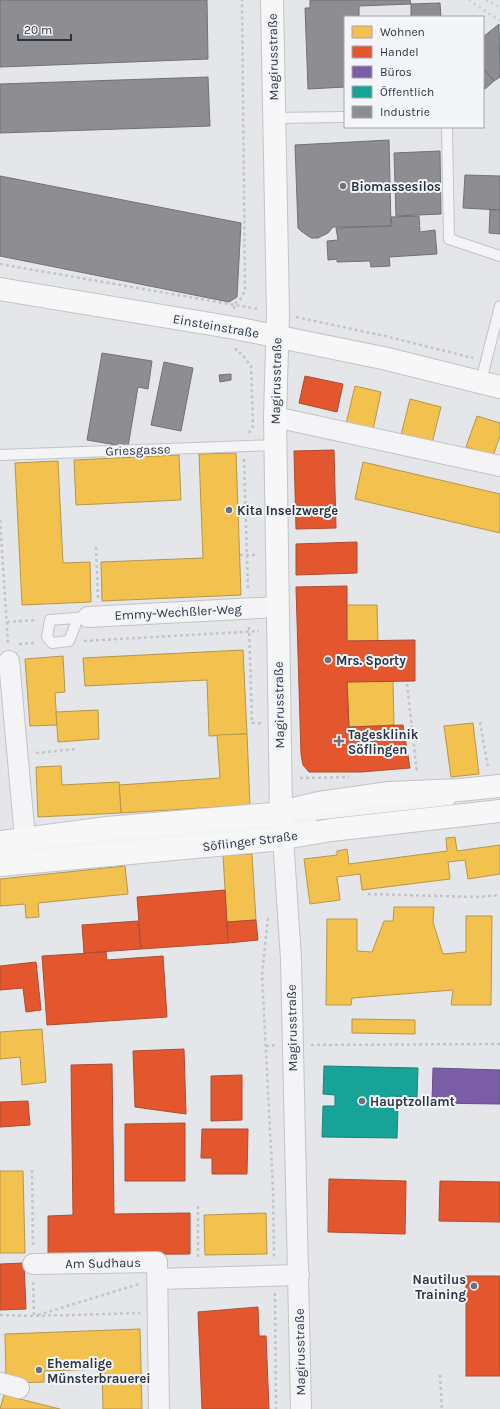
<svg xmlns="http://www.w3.org/2000/svg" width="500" height="1409" font-family="Karla,sans-serif">
<style>
.homes{fill:#f2c14e;stroke:#b6974a}
.shops{fill:#e4572e;stroke:#ac4c34}
.offices{fill:#7b5ea7;stroke:#635189}
.public{fill:#17a398;stroke:#1d827e}
.industry{fill:#8d8d92;stroke:#70727a}
.lines{fill:none;stroke-linecap:round;stroke-linejoin:round}
.lane-casing{stroke:#c2c4c7;stroke-width:12}
.street-casing{stroke:#c2c4c7;stroke-width:22}
.secondary-casing{stroke:#c2c4c7;stroke-width:24}
.path{stroke:#c4c5c9;stroke-width:2.5;stroke-dasharray:3 3;stroke-linecap:butt}
.lane{stroke:#f4f4f6;stroke-width:10}
.street{stroke:#f4f4f6;stroke-width:20}
.secondary{stroke:#f7f7f8;stroke-width:22}
.rail{stroke:#cdcfd1;stroke-width:3;stroke-dasharray:2 4;stroke-linecap:butt}
.poi-dot{fill:#6c727c;stroke:#f3f5f8;stroke-width:1.5}
.labels{text-anchor:middle;dominant-baseline:central;stroke-width:4;stroke-linejoin:round;paint-order:stroke}
.street-label{font-size:13px;fill:#2b3442;stroke:#f3f5f8}
.poi-label{font-size:13px;font-weight:bold;fill:#2b3442;stroke:#f3f5f8;text-anchor:start}
</style>
<rect width="100%" height="100%" fill="#e4e6e9"/>
<g class="homes">
<polygon points="355,386 381,392 373,430 346,424"/>
<polygon points="410,399 441,407 432,443 401,435"/>
<polygon points="477,416 500,423 500,436 493,456 466,447"/>
<polygon points="236,453 241,595 102,601 101,562 203,558 199,454"/>
<polygon points="179,455 181,500 76,505 74,460"/>
<polygon points="58,461 63,563 90,562 91,602 22,605 15,463"/>
<polygon points="363,462 500,494 500,533 355,499"/>
<polygon points="346,605 377,605 378,641 347,641"/>
<polygon points="243,650 247,734 209,736 207,680 85,686 83,658"/>
<polygon points="63,656 65,692 55,693 57,725 30,726 25,659"/>
<polygon points="393,681 394,725 349,727 347,682"/>
<polygon points="98,710 99,739 58,742 56,712"/>
<polygon points="473,723 479,774 451,777 444,726"/>
<polygon points="247,734 250,805 121,813 119,785 220,778 217,735"/>
<polygon points="61,766 62,785 119,782 121,813 38,817 36,767"/>
<polygon points="455,837 457,851 500,845 500,874 468,879 465,860 448,862 450,879 362,890 360,874 337,877 340,900 310,904 304,859 337,855 337,851 347,849 349,864 447,851 446,838"/>
<polygon points="252,854 256,920 227,922 223,855"/>
<polygon points="125,866 128,894 38,903 39,917 26,918 25,904 0,906 0,879"/>
<polygon points="394,907 434,907 433,922 443,954 466,952 466,916 492,916 491,1005 451,1005 453,990 352,998 351,1005 326,1005 327,919 357,919 357,951 372,952 384,921 393,921"/>
<polygon points="352,1019 415,1020 415,1034 352,1033"/>
<polygon points="42,1029 46,1082 22,1085 20,1057 0,1059 0,1032"/>
<polygon points="0,1171 23,1171 25,1253 0,1253"/>
<polygon points="266,1213 267,1254 205,1255 204,1215"/>
<polygon points="140,1329 142,1409 103,1409 102,1369 44,1371 44,1382 17,1383 6,1379 5,1334"/>
<polygon points="4,1395 60,1409 0,1409"/>
</g>
<g class="shops">
<polygon points="305,376 343,384 337,412 299,403"/>
<polygon points="334,450 336,528 296,529 294,451"/>
<polygon points="357,542 357,573 296,575 296,544"/>
<polygon points="347,586 347,641 415,640 415,681 347,682 349,727 403,725 410,768 361,772 309,772 303,765 301,754 296,587"/>
<polygon points="225,890 228,943 141,949 137,897"/>
<polygon points="256,920 258,940 228,943 227,922"/>
<polygon points="138,921 141,949 84,953 82,925"/>
<polygon points="106,952 107,960 163,956 167,1017 47,1025 42,956"/>
<polygon points="36,962 41,1010 26,1012 23,988 0,990 0,966"/>
<polygon points="184,1049 186,1114 135,1107 133,1051"/>
<polygon points="112,1064 114,1214 190,1213 190,1254 48,1255 48,1216 73,1215 71,1065"/>
<polygon points="242,1075 242,1120 211,1121 211,1076"/>
<polygon points="28,1101 30,1125 0,1127 0,1102"/>
<polygon points="185,1123 185,1181 125,1181 125,1124"/>
<polygon points="202,1129 248,1129 247,1174 212,1174 212,1158 201,1158"/>
<polygon points="329,1179 406,1181 405,1234 328,1232"/>
<polygon points="440,1181 500,1182 500,1222 439,1221"/>
<polygon points="24,1263 26,1309 0,1310 0,1264"/>
<rect x="466" y="1276" width="34" height="100"/>
<polygon points="258,1307 259,1336 266,1336 269,1409 202,1409 198,1312"/>
</g>
<polygon class="offices" points="433,1068 500,1070 500,1104 432,1103"/>
<polygon class="public" points="324,1066 418,1068 417,1097 389,1096 388,1108 398,1108 397,1138 322,1137 323,1106 335,1106 335,1095 323,1094"/>
<g class="industry">
<polygon points="0,0 207,0 208,59 0,67"/>
<polygon points="310,0 410,0 411,4 359,6 359,17 345,17 345,87 308,89 305,8 310,8"/>
<polygon points="440,3 441,17 411,17 411,4"/>
<polygon points="499,24 500,77 494,81 483,68 483,37"/>
<polygon points="483,68 494,81 485,89 483,86"/>
<polygon points="208,77 210,126 0,133 0,84"/>
<polygon points="389,140 391,226 333,227 328,233 318,238 311,238 301,231 298,228 295,145"/>
<polygon points="440,151 441,214 396,216 394,153"/>
<polygon points="465,175 500,176 500,210 463,208"/>
<polygon points="0,176 241,223 237,297 229,302 0,256"/>
<polygon points="490,210 500,210 500,234 489,233"/>
<polygon points="419,216 420,232 435,230 437,254 389,257 390,266 371,267 370,261 337,262 337,259 328,260 327,241 338,240 336,228 392,226 391,217"/>
<polygon points="102,353 152,361 148,389 138,387 128,447 87,440"/>
<polygon points="164,362 193,368 181,431 151,425"/>
<polygon points="231,374 231,380 220,382 219,375"/>
</g>
<g class="lines">
<g class="lane-casing">
<g id="lane">
<polyline points="274,118 345,117"/>
<polyline points="447,127 449,239 500,256"/>
<polyline points="481,381 500,306"/>
<polyline points="0,455 276,445"/>
<polyline points="78,618 69,641 52,643 47,637 50,620 88,617"/>
<polyline points="305,816 450,800"/>
<polyline points="0,854 129,839 312,823"/>
</g>
</g>
<g class="street-casing">
<g id="street">
<polyline points="275,417 500,466"/>
<polyline points="88,617 277,607"/>
<polyline points="9,661 25,838"/>
<polyline points="283,838 291,959 301,1409"/>
<polyline points="33,1264 157,1262 159,1409"/>
<polyline points="158,1279 299,1275"/>
<polyline points="0,1383 19,1388"/>
</g>
</g>
<g class="secondary-casing">
<g id="secondary">
<polyline points="272,0 278,313 275,417 281,813 283,838"/>
<polyline points="0,289 235,328 383,358 500,387"/>
<polyline points="0,842 107,828 272,814 319,803 389,793 460,790 500,786"/>
<polyline points="0,865 273,840 331,830 500,811"/>
</g>
</g>
<g class="path">
<polyline points="0,264 258,309"/>
<polyline points="234,309 234,304 240,300 245,291 242,0"/>
<polyline points="296,317 385,336 473,358"/>
<polyline points="236,348 236,351 242,354 251,366 253,428"/>
<polyline points="249,433 252,427"/>
<polyline points="244,459 248,590"/>
<polyline points="238,515 258,514"/>
<polyline points="0,520 8,643"/>
<polyline points="96,547 98,598"/>
<polyline points="240,555 257,555"/>
<polyline points="7,622 37,620"/>
<polyline points="249,627 252,723 261,723"/>
<polyline points="84,641 259,631"/>
<polyline points="19,644 36,643"/>
<polyline points="407,684 417,773"/>
<polyline points="480,722 488,767"/>
<polyline points="36,753 76,749"/>
<polyline points="300,778 349,777"/>
<polyline points="368,894 476,897 500,895"/>
<polyline points="268,918 262,974 273,1189 274,1258"/>
<polyline points="311,1045 500,1044"/>
<polyline points="266,1046 276,1045"/>
<polyline points="32,1170 33,1245"/>
<polyline points="198,1206 198,1259"/>
<polyline points="33,1282 34,1316"/>
<polyline points="275,1293 276,1409"/>
<polyline points="0,1315 34,1316 140,1313"/>
<polyline points="38,1315 139,1284"/>
<polyline points="440,1375 442,1409"/>
</g>
<use href="#lane" class="lane"/>
<use href="#street" class="street"/>
<use href="#secondary" class="secondary"/>
<g class="rail">
<polyline points="469,0 500,21"/>
<polyline points="486,0 500,7"/>
</g>
</g>
<g class="poi-dot">
<circle cx="343" cy="186" r="4"/>
<circle cx="229" cy="510" r="4"/>
<circle cx="328" cy="660" r="4"/>
<path d="M337 735h4v4h4v4h-4v4h-4v-4h-4v-4h4z"/>
<circle cx="362" cy="1101" r="4"/>
<circle cx="474" cy="1286" r="4"/>
<circle cx="39" cy="1370" r="4"/>
</g>
<g class="labels">
<g class="street-label">
<text transform="translate(273 57) rotate(-91)">Magirusstraße</text>
<text transform="translate(216 326) rotate(10)">Einsteinstraße</text>
<text transform="translate(276 381) rotate(-89)">Magirusstraße</text>
<text transform="translate(138 450) rotate(-2)">Griesgasse</text>
<text transform="translate(178 612) rotate(-3)">Emmy-Wechßler-Weg</text>
<text transform="translate(279 705) rotate(-91)">Magirusstraße</text>
<text transform="translate(250 841) rotate(-7)">Söflinger Straße</text>
<text transform="translate(292 1028) rotate(-91)">Magirusstraße</text>
<text transform="translate(103 1263) rotate(-1)">Am Sudhaus</text>
<text transform="translate(300 1352) rotate(-91)">Magirusstraße</text>
</g>
<g class="poi-label">
<text x="351" y="186">Biomassesilos</text>
<text x="237" y="510">Kita Inselzwerge</text>
<text x="336" y="660">Mrs. Sporty</text>
<text x="348" y="734">Tagesklinik<tspan x="348" dy="15">Söflingen</tspan></text>
<text x="370" y="1101">Hauptzollamt</text>
<text x="466" y="1279" text-anchor="end">Nautilus<tspan x="466" dy="15">Training</tspan></text>
<text x="47" y="1363">Ehemalige<tspan x="47" dy="15">Münsterbrauerei</tspan></text>
</g>
</g>
<rect x="344" y="16" width="140" height="112" fill="#f3f5f8" stroke="#a3a8af"/>
<rect x="352" y="26" width="20" height="12" fill="#f2c14e" stroke="#a3a8af"/>
<text x="380" y="36" font-size="12" fill="#2b3442">Wohnen</text>
<rect x="352" y="46" width="20" height="12" fill="#e4572e" stroke="#a3a8af"/>
<text x="380" y="56" font-size="12" fill="#2b3442">Handel</text>
<rect x="352" y="66" width="20" height="12" fill="#7b5ea7" stroke="#a3a8af"/>
<text x="380" y="76" font-size="12" fill="#2b3442">Büros</text>
<rect x="352" y="86" width="20" height="12" fill="#17a398" stroke="#a3a8af"/>
<text x="380" y="96" font-size="12" fill="#2b3442">Öffentlich</text>
<rect x="352" y="106" width="20" height="12" fill="#8d8d92" stroke="#a3a8af"/>
<text x="380" y="116" font-size="12" fill="#2b3442">Industrie</text>
<path d="M18 34v6h53v-6" fill="none" stroke="#2b3442" stroke-width="2"/>
<text x="24" y="34" font-size="12" fill="#2b3442" stroke="#f3f5f8" stroke-width="3" paint-order="stroke">20 m</text>
</svg>
